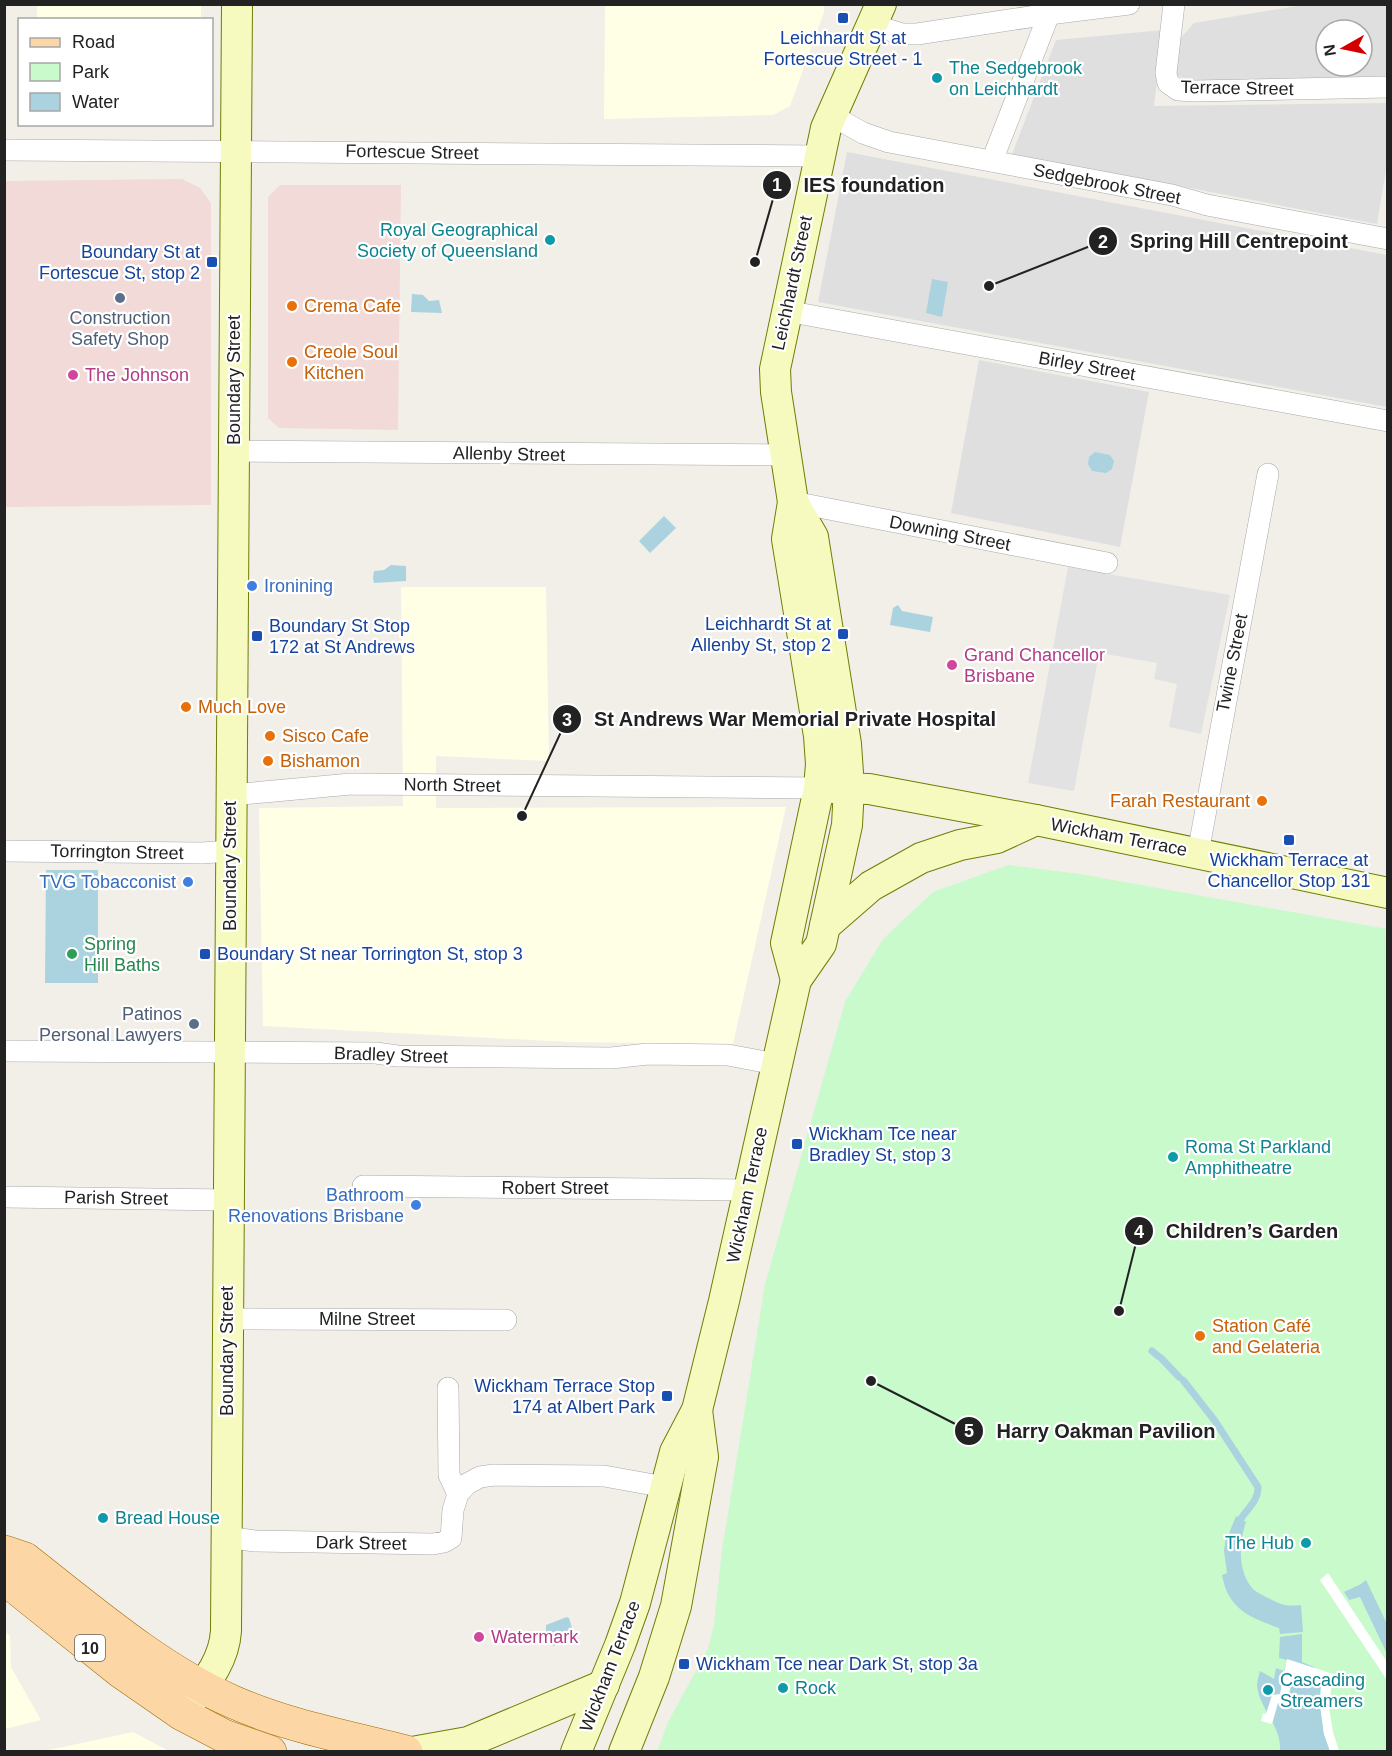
<svg xmlns="http://www.w3.org/2000/svg" width="1392" height="1756" font-family="Helvetica,sans-serif">
<style>
.residential{fill:#e0dfdf;fill-rule:evenodd}
.commercial{fill:#f2dad9}
.education{fill:#ffffe5}
.park{fill:#c8facc}
.parking{fill:#e2e2e2}
.water{fill:#aad3df}
.pier{fill:#fff}
.lines{fill:none;stroke-linecap:round;stroke-linejoin:round}
.stream{stroke:#aad3df;stroke-width:7}
.street-casing{stroke:#a9a9a9;stroke-width:22}
.secondary-casing{stroke:#707d05;stroke-width:32}
.primary-casing{stroke:#a06b00;stroke-width:34}
.street{stroke:#fff;stroke-width:21}
.secondary{stroke:#f7fabf;stroke-width:30}
.primary{stroke:#fcd6a4;stroke-width:33}
.transit-dot{fill:#1a4fb4;stroke:#fff;stroke-width:2}
.culture-dot{fill:#0f9aa8;stroke:#fff;stroke-width:2}
.service-dot{fill:#5c6f8a;stroke:#fff;stroke-width:2}
.food-dot{fill:#e8710a;stroke:#fff;stroke-width:2}
.hotel-dot{fill:#d1479c;stroke:#fff;stroke-width:2}
.shop-dot{fill:#3f7fe0;stroke:#fff;stroke-width:2}
.leisure-dot{fill:#2e9e5b;stroke:#fff;stroke-width:2}
.labels{text-anchor:middle;dominant-baseline:central;stroke-width:4.5;stroke-linejoin:round;paint-order:stroke}
.shield{fill:#fff;stroke:#646464;stroke-width:1.5}
.shield-label{font-size:16px;font-weight:bold;fill:#222}
.transit-label{font-size:18px;fill:#164399;stroke:#fff;text-anchor:start}
.culture-label{font-size:18px;fill:#0d838f;stroke:#fff;text-anchor:start}
.street-label{font-size:18px;fill:#222;stroke:#fff}
.food-label{font-size:18px;fill:#c56008;stroke:#fff;text-anchor:start}
.service-label{font-size:18px;fill:#4e5e75;stroke:#fff}
.hotel-label{font-size:18px;fill:#b23c85;stroke:#fff;text-anchor:start}
.shop-label{font-size:18px;fill:#366cbe;stroke:#fff;text-anchor:end}
.leisure-label{font-size:18px;fill:#27864d;stroke:#fff;text-anchor:start}
.leader{fill:none;stroke:#222;stroke-width:2}
.callout-dot{fill:#222;stroke:#fff;stroke-width:2}
.mark-label{font-size:18px;text-anchor:middle;font-weight:bold;fill:#fff}
.callout-label{font-size:20px;text-anchor:middle;font-weight:bold;fill:#222;stroke:#fff;stroke-width:4.5;stroke-linejoin:round;paint-order:stroke}
</style>
<rect width="100%" height="100%" fill="#f2efe9"/>
<g class="residential">
<path d="M1303 5H1387V76L1199 81 1186 80 1175 74 1179 40 1194 23ZM1326 30H1362V66H1326Z"/>
<polygon points="1163,30 1154,106 1387,103 1387,164 1377,224 1012,154 1056,40"/>
<polygon points="847,152 1387,255 1387,407 818,302"/>
<polygon points="979,360 1149,392 1120,547 951,513"/>
</g>
<g class="commercial">
<polygon points="182,179 200,188 211,203 211,505 5,507 5,181"/>
<polygon points="280,185 401,185 398,430 279,428 268,418 268,197"/>
</g>
<g class="education">
<rect x="37" y="5" width="164" height="14"/>
<polygon points="605,5 605,4 824,5 824,12 790,106 773,115 604,119"/>
<polygon points="401,587 546,587 549,761 436,756 436,808 786,807 733,1044 568,1042 263,1026 259,808 403,806"/>
<polygon points="5,1631 10,1636 11,1667 41,1720 5,1729"/>
<polygon points="133,1732 169,1751 44,1751"/>
</g>
<polygon class="park" points="1008,865 1080,874 1387,929 1387,1751 657,1752 668,1722 708,1649 714,1624 722,1550 765,1284 845,1002 883,939 933,892"/>
<polygon class="parking" points="1068,567 1230,595 1201,734 1169,727 1177,684 1154,679 1157,663 1099,653 1074,791 1028,783"/>
<g class="water">
<polygon points="932,279 948,282 942,317 926,313"/>
<polygon points="412,294 423,295 429,301 439,300 442,313 411,312"/>
<polygon points="1095,452 1110,455 1114,461 1112,469 1106,473 1092,471 1088,464 1089,457"/>
<polygon points="664,516 676,528 650,553 639,541"/>
<polygon points="391,565 406,566 406,581 374,583 373,578 374,571 384,570"/>
<polygon points="898,605 902,611 933,617 930,632 890,625 893,608"/>
<polygon points="46,870 98,870 98,983 45,983"/>
<path d="M1236 1516 1246 1522C1239 1542 1237 1573 1254 1590 1257 1592 1262 1595 1266 1597 1280 1604 1285 1607 1301 1605L1303 1632 1280 1634 1279 1628C1249 1617 1228 1609 1222 1575L1227 1573 1224 1551 1226 1537 1228 1536Z"/>
<polygon points="1366,1580 1387,1624 1387,1654 1360,1597 1349,1600 1344,1592 1361,1584"/>
<polygon points="567,1617 569,1618 573,1631 554,1646 546,1643 546,1625"/>
<path d="M1302 1634V1662L1314 1667 1321 1684 1320 1705 1324 1734 1330 1751H1280C1282 1726 1259 1709 1257 1685 1257 1681 1259 1675 1260 1671L1274 1679 1276 1668 1284 1671 1287 1660 1279 1658 1280 1637Z"/>
</g>
<g class="pier">
<polygon points="1328,1573 1387,1662 1387,1680 1320,1580"/>
<polygon points="1287,1659 1333,1674 1329,1708 1333,1732 1339,1751 1330,1751 1324,1734 1320,1705 1321,1684 1293,1675 1287,1704 1278,1703 1272,1724 1261,1721 1263,1713 1266,1714 1272,1695 1280,1694"/>
</g>
<g class="lines">
<g class="stream">
<polyline points="1152,1351 1158,1356"/>
<polyline points="1161,1358 1179,1377"/>
<path d="M1183 1380 1215 1421 1258 1487C1259 1503 1242 1512 1237 1526"/>
</g>
<g class="street-casing">
<g id="street">
<polyline points="1174,4 1166,73 1168,83 1178,90 1195,91 1388,87"/>
<polyline points="873,25 902,34 917,34 1049,14 1129,4"/>
<polyline points="831,115 863,133 889,142 1172,195 1207,205 1388,239"/>
<polyline points="4,150 819,156"/>
<polyline points="992,161 1049,14"/>
<polyline points="786,311 1388,421"/>
<polyline points="234,451 785,455"/>
<polyline points="793,502 1107,563"/>
<polyline points="231,795 351,784 819,788"/>
<polyline points="4,851 202,853 230,851"/>
<polyline points="1198,853 1268,474"/>
<polyline points="4,1051 376,1053 397,1056 611,1058 648,1054 728,1055 776,1064"/>
<polyline points="363,1186 748,1190"/>
<polyline points="4,1197 228,1200"/>
<polyline points="227,1319 506,1320"/>
<polyline points="448,1388 449,1475 458,1494"/>
<polyline points="226,1537 255,1541 433,1544 444,1542 451,1538 453,1510 458,1494 467,1484 480,1477 494,1475 604,1476 665,1487"/>
</g>
</g>
<g class="secondary-casing">
<g id="secondary">
<polyline points="831,788 869,789 1036,820 1388,893"/>
<polyline points="825,926 871,886 921,858 960,845 997,838 1036,820"/>
<polyline points="796,980 786,943 819,788 821,764 819,736 787,539 793,502 776,392 775,369 826,128 881,4"/>
<path d="M187 1706C205 1683 224 1662 226 1631L237 4"/>
<polyline points="412,1752 468,1742 604,1685"/>
<polyline points="576,1752 620,1645 635,1603 675,1452 697,1410 724,1301 796,980 821,944 847,825 849,788 846,744 813,537 793,502"/>
<polyline points="624,1752 654,1677 676,1606 703,1457 697,1410"/>
</g>
</g>
<g class="primary-casing">
<g id="primary">
<path d="M4 1552 25 1559C88 1608 158 1669 231 1701 286 1726 348 1737 406 1752"/>
<polyline points="4,1574 9,1582 120,1671 182,1714 224,1736 270,1752"/>
</g>
</g>
<use href="#street" class="street"/>
<use href="#secondary" class="secondary"/>
<use href="#primary" class="primary"/>
</g>
<g class="transit-dot">
<rect x="837" y="12" width="12" height="12" rx="3"/>
<rect x="206" y="256" width="12" height="12" rx="3"/>
<rect x="837" y="628" width="12" height="12" rx="3"/>
<rect x="251" y="630" width="12" height="12" rx="3"/>
<rect x="1283" y="834" width="12" height="12" rx="3"/>
<rect x="199" y="948" width="12" height="12" rx="3"/>
<rect x="791" y="1138" width="12" height="12" rx="3"/>
<rect x="661" y="1390" width="12" height="12" rx="3"/>
<rect x="678" y="1658" width="12" height="12" rx="3"/>
</g>
<g class="culture-dot">
<circle cx="937" cy="78" r="6"/>
<circle cx="550" cy="240" r="6"/>
<circle cx="1173" cy="1157" r="6"/>
<circle cx="103" cy="1518" r="6"/>
<circle cx="1306" cy="1543" r="6"/>
<circle cx="783" cy="1688" r="6"/>
<circle cx="1268" cy="1690" r="6"/>
</g>
<g class="service-dot">
<circle cx="120" cy="298" r="6"/>
<circle cx="194" cy="1024" r="6"/>
</g>
<g class="food-dot">
<circle cx="292" cy="306" r="6"/>
<circle cx="292" cy="362" r="6"/>
<circle cx="186" cy="707" r="6"/>
<circle cx="270" cy="736" r="6"/>
<circle cx="268" cy="761" r="6"/>
<circle cx="1262" cy="801" r="6"/>
<circle cx="1200" cy="1336" r="6"/>
</g>
<g class="hotel-dot">
<circle cx="73" cy="375" r="6"/>
<circle cx="952" cy="665" r="6"/>
<circle cx="479" cy="1637" r="6"/>
</g>
<g class="shop-dot">
<circle cx="252" cy="586" r="6"/>
<circle cx="188" cy="882" r="6"/>
<circle cx="416" cy="1205" r="6"/>
</g>
<circle class="leisure-dot" cx="72" cy="954" r="6"/>
<g class="labels">
<rect class="shield" x="75" y="1635" width="30" height="26" rx="4.5"/>
<g class="shield-label">
<text x="90" y="1648">10</text>
</g>
<g class="transit-label">
<text x="843" y="38" text-anchor="middle">Leichhardt St at<tspan x="843" dy="21">Fortescue Street - 1</tspan></text>
<text x="200" y="252" text-anchor="end">Boundary St at<tspan x="200" dy="21">Fortescue St, stop 2</tspan></text>
<text x="831" y="624" text-anchor="end">Leichhardt St at<tspan x="831" dy="21">Allenby St, stop 2</tspan></text>
<text x="269" y="626">Boundary St Stop<tspan x="269" dy="21">172 at St Andrews</tspan></text>
<text x="1289" y="860" text-anchor="middle">Wickham Terrace at<tspan x="1289" dy="21">Chancellor Stop 131</tspan></text>
<text x="217" y="954">Boundary St near Torrington St, stop 3</text>
<text x="809" y="1134">Wickham Tce near<tspan x="809" dy="21">Bradley St, stop 3</tspan></text>
<text x="655" y="1386" text-anchor="end">Wickham Terrace Stop<tspan x="655" dy="21">174 at Albert Park</tspan></text>
<text x="696" y="1664">Wickham Tce near Dark St, stop 3a</text>
</g>
<g class="culture-label">
<text x="949" y="68">The Sedgebrook<tspan x="949" dy="21">on Leichhardt</tspan></text>
<text x="538" y="230" text-anchor="end">Royal Geographical<tspan x="538" dy="21">Society of Queensland</tspan></text>
<text x="1185" y="1147">Roma St Parkland<tspan x="1185" dy="21">Amphitheatre</tspan></text>
<text x="115" y="1518">Bread House</text>
<text x="1294" y="1543" text-anchor="end">The Hub</text>
<text x="1280" y="1680">Cascading<tspan x="1280" dy="21">Streamers</tspan></text>
<text x="795" y="1688">Rock</text>
</g>
<g class="street-label">
<text transform="translate(1237 88) rotate(1)">Terrace Street</text>
<text transform="translate(412 152) rotate(1)">Fortescue Street</text>
<text transform="translate(1107 184) rotate(11)">Sedgebrook Street</text>
<text transform="translate(792 283) rotate(-78)">Leichhardt Street</text>
<text transform="translate(1087 366) rotate(10)">Birley Street</text>
<text transform="translate(234 380) rotate(-90)">Boundary Street</text>
<text transform="translate(509 454) rotate(1)">Allenby Street</text>
<text transform="translate(950 533) rotate(11)">Downing Street</text>
<text transform="translate(1232 663) rotate(-79)">Twine Street</text>
<text transform="translate(452 785) rotate(1)">North Street</text>
<text transform="translate(1119 837) rotate(11)">Wickham Terrace</text>
<text transform="translate(117 852) rotate(1)">Torrington Street</text>
<text transform="translate(230 866) rotate(-90)">Boundary Street</text>
<text transform="translate(391 1055) rotate(2)">Bradley Street</text>
<text x="555" y="1188">Robert Street</text>
<text transform="translate(747 1195) rotate(-78)">Wickham Terrace</text>
<text transform="translate(116 1198) rotate(1)">Parish Street</text>
<text x="367" y="1319">Milne Street</text>
<text transform="translate(227 1351) rotate(-90)">Boundary Street</text>
<text transform="translate(361 1543) rotate(1)">Dark Street</text>
<text transform="translate(610 1666) rotate(-69)">Wickham Terrace</text>
</g>
<g class="food-label">
<text x="304" y="306">Crema Cafe</text>
<text x="304" y="352">Creole Soul<tspan x="304" dy="21">Kitchen</tspan></text>
<text x="198" y="707">Much Love</text>
<text x="282" y="736">Sisco Cafe</text>
<text x="280" y="761">Bishamon</text>
<text x="1250" y="801" text-anchor="end">Farah Restaurant</text>
<text x="1212" y="1326">Station Café<tspan x="1212" dy="21">and Gelateria</tspan></text>
</g>
<g class="service-label">
<text x="120" y="318">Construction<tspan x="120" dy="21">Safety Shop</tspan></text>
<text x="182" y="1014" text-anchor="end">Patinos<tspan x="182" dy="21">Personal Lawyers</tspan></text>
</g>
<g class="hotel-label">
<text x="85" y="375">The Johnson</text>
<text x="964" y="655">Grand Chancellor<tspan x="964" dy="21">Brisbane</tspan></text>
<text x="491" y="1637">Watermark</text>
</g>
<g class="shop-label">
<text x="264" y="586" text-anchor="start">Ironining</text>
<text x="176" y="882">TVG Tobacconist</text>
<text x="404" y="1195">Bathroom<tspan x="404" dy="21">Renovations Brisbane</tspan></text>
</g>
<g class="leisure-label">
<text x="84" y="944">Spring<tspan x="84" dy="21">Hill Baths</tspan></text>
</g>
</g>
<path class="leader" d="M755 262L777 185M989 286L1103 241M522 816L567 719M1119 1311L1139 1231M871 1381L969 1431"/>
<g class="callout-dot">
<circle cx="755" cy="262" r="6"/>
<circle cx="989" cy="286" r="6"/>
<circle cx="522" cy="816" r="6"/>
<circle cx="1119" cy="1311" r="6"/>
<circle cx="871" cy="1381" r="6"/>
<circle cx="777" cy="185" r="15"/>
<circle cx="1103" cy="241" r="15"/>
<circle cx="567" cy="719" r="15"/>
<circle cx="1139" cy="1231" r="15"/>
<circle cx="969" cy="1431" r="15"/>
</g>
<g class="mark-label">
<text x="777" y="191">1</text>
<text x="1103" y="248">2</text>
<text x="567" y="726">3</text>
<text x="1139" y="1238">4</text>
<text x="969" y="1437">5</text>
</g>
<g class="callout-label">
<text x="874" y="192">IES foundation</text>
<text x="1239" y="248">Spring Hill Centrepoint</text>
<text x="795" y="726">St Andrews War Memorial Private Hospital</text>
<text x="1252" y="1238">Children’s Garden</text>
<text x="1106" y="1438">Harry Oakman Pavilion</text>
</g>
<rect width="1392" height="1756" fill="none" stroke="#222222" stroke-width="12"/>
<rect x="18" y="18" width="195" height="108" fill="#ffffff" stroke="#a7a7a7" stroke-width="1.5"/>
<rect x="30" y="38" width="30" height="9" fill="#fcd6a4" stroke="#a7a7a7" stroke-width="1.5"/>
<text x="72" y="48" font-size="18" fill="#222222">Road</text>
<rect x="30" y="63" width="30" height="18" fill="#c8facc" stroke="#a7a7a7" stroke-width="1.5"/>
<text x="72" y="78" font-size="18" fill="#222222">Park</text>
<rect x="30" y="93" width="30" height="18" fill="#aad3df" stroke="#a7a7a7" stroke-width="1.5"/>
<text x="72" y="108" font-size="18" fill="#222222">Water</text>
<g transform="translate(1344 48) rotate(261)"><circle r="28" fill="#ffffff" stroke="#a7a7a7" stroke-width="1.5"/>
<path d="M0-4.5L10 22L0 15L-10 22Z" fill="#d40000"/>
<text y="-9" font-size="16" font-weight="bold" text-anchor="middle" fill="#222222">N</text>
</g>
</svg>
